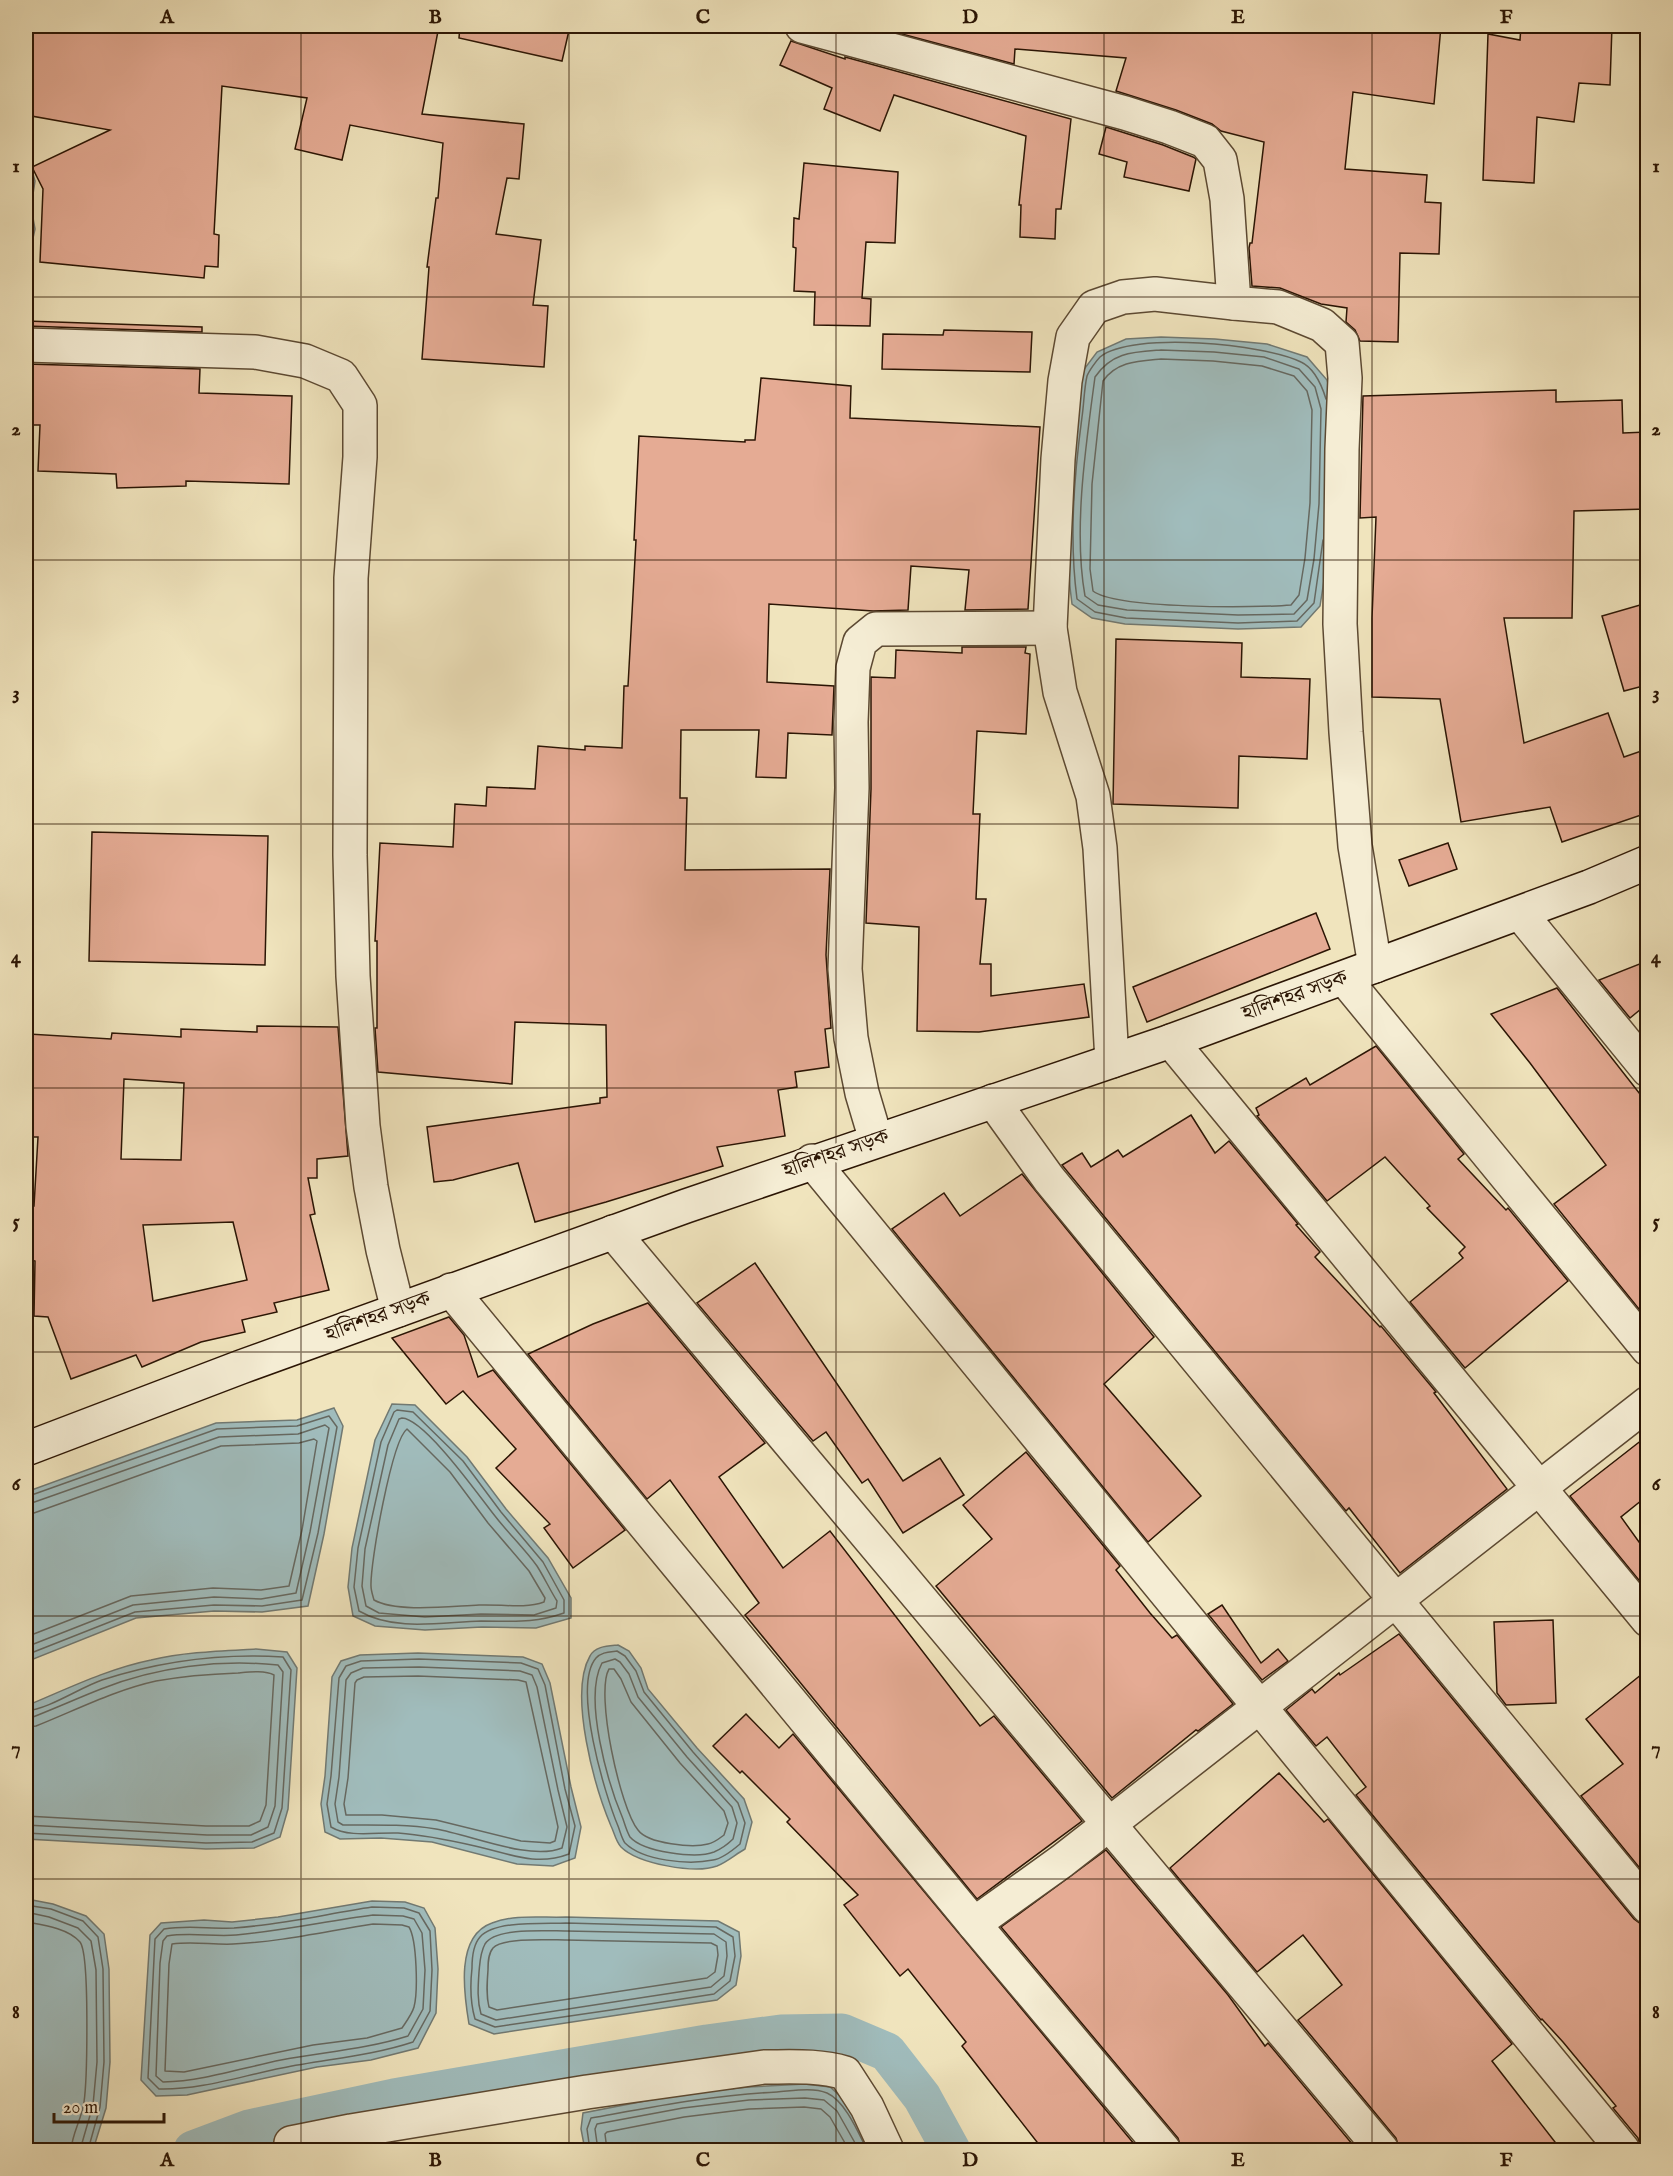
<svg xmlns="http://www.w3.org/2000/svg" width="1673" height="2176" font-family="'IM FELL English','Noto Serif Bengali',serif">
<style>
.water{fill:#a0bcbc;stroke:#717972;stroke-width:1.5}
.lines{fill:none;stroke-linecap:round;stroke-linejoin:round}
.shore{stroke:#666860;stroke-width:1.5}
.canal{stroke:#a0bcbc;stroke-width:39}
.building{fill:#e5ab94;stroke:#2b1504;stroke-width:1.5;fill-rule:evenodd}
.street-casing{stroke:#5c4932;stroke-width:36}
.secondary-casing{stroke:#2b1504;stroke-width:36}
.street{stroke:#f5edd4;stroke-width:33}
.secondary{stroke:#f5edd4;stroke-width:33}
.grid{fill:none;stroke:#2b1504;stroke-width:1.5;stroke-opacity:0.55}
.labels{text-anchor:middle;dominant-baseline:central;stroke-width:5;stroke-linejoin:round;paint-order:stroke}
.street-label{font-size:21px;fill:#2b1504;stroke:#f5edd4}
.neatline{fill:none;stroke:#2b1504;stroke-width:2}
.grid-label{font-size:20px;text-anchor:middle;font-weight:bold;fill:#2b1504}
</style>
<rect width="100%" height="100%" fill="#f0e4bd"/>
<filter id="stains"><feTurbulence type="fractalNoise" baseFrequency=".00333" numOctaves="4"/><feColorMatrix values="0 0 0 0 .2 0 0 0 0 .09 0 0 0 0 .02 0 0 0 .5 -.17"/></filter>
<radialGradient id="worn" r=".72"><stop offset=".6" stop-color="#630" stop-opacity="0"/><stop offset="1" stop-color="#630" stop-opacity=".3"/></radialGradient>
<g class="water">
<polygon points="26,167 33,174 35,181 31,207 35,229 33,238 26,245"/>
<path d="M1161 337 1215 339 1267 344 1307 357 1327 380 1335 407 1327 561 1320 606 1301 627 1238 629 1125 624 1092 618 1072 604C1061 527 1075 449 1082 372L1097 352 1126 339Z"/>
<polygon points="392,1404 415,1405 467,1457 506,1509 548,1558 571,1598 571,1618 536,1628 482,1627 425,1630 375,1626 353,1616 348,1587 352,1548 375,1440"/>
<polygon points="334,1408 343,1426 324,1534 308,1606 262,1612 214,1611 136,1618 26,1662 26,1492 216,1423 297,1420"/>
<path d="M618 1645 629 1651 641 1668 648 1689 697 1748 744 1799 752 1822 745 1849C736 1854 727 1862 717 1866 695 1874 638 1864 621 1847 616 1842 614 1832 611 1826 595 1788 568 1694 590 1656 595 1646 608 1646 618 1645Z"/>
<path d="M256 1649 287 1652 297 1668 288 1809 280 1837 254 1848 206 1849 26 1839V1706C67 1689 107 1669 151 1660 185 1652 220 1651 256 1649Z"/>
<polygon points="418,1653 523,1657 542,1664 550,1683 571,1787 581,1827 575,1858 553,1866 517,1864 432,1842 381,1838 340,1839 325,1832 321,1804 325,1776 332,1677 341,1661 360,1655"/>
<polygon points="27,1899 53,1904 86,1916 104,1934 109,1969 110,2062 106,2108 93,2150 26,2150"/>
<polygon points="372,1901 405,1902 424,1908 435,1928 438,1969 436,2013 418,2048 371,2060 317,2067 187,2095 156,2096 141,2080 150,1935 161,1923 204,1920 232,1922 278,1917"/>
<path d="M566 1917 718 1921 739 1932 741 1956 736 1985 717 2000 494 2034 469 2024C464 1994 455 1936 492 1923 514 1914 543 1918 566 1917Z"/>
<polygon points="805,2084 830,2087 847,2102 874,2150 585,2150 581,2129 583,2113 681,2094 748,2087"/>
</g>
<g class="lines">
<g class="shore">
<path d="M1161 350 1214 352 1264 357 1299 369 1315 387 1321 409 1319 504 1314 559 1307 600 1294 614 1238 615 1127 610 1098 605 1085 596C1073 530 1086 444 1095 377 1112 352 1133 352 1161 350Z"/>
<path d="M1161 359 1213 361 1262 366 1294 376 1307 391 1312 410 1310 503 1305 558 1299 595 1291 605C1257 608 1116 609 1093 591L1090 569 1092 484 1103 381C1117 361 1139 361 1161 359Z"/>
<path d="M1323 540 1314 603 1297 621 1238 623 1126 618 1095 612 1077 599C1069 539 1074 477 1082 417 1084 404 1084 389 1087 376 1089 371 1096 361 1100 357 1132 331 1265 344 1301 362 1314 368 1322 386 1326 399"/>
<path d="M397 1410 413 1412 463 1461 501 1512 543 1562 564 1600V1613C532 1624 514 1621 481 1621 442 1622 395 1632 359 1611L354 1587 358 1548 381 1442 394 1412Z"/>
<path d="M402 1418C425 1419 479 1496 495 1516 508 1533 524 1548 537 1566 544 1577 550 1590 557 1601L556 1608 534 1615 481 1614 425 1617 379 1613 366 1606 362 1586 365 1549 388 1445 399 1419Z"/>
<path d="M407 1429 450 1472 488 1523 529 1571 545 1598 544 1602C524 1609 501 1604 479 1605 452 1606 397 1613 374 1600 373 1596 371 1591 371 1586 370 1563 392 1440 407 1429Z"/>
<polyline points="26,1497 217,1429 297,1426 329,1416 337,1427 318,1533 302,1600 262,1606 214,1605 135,1612 26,1655"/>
<polyline points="26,1505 219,1437 298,1434 325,1425 329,1428 310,1532 296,1593 261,1599 214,1597 133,1605 26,1647"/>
<polyline points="26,1514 34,1513 221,1446 299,1443 314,1439 317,1441 302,1530 289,1586 261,1590 213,1588 131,1596 26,1637"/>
<path d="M617 1651 625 1656 636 1671 644 1692 693 1752 738 1803 745 1823 740 1844C733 1850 721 1859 713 1860 689 1865 643 1861 625 1843 622 1839 620 1831 618 1826 605 1795 572 1686 596 1658 601 1652 610 1652 617 1651Z"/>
<path d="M419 1659 521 1663 538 1669 545 1685 565 1789 575 1826 569 1854C535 1867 508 1853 475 1846 449 1840 425 1835 398 1833 378 1832 349 1838 331 1827L327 1804 331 1776 339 1678 346 1666 361 1661Z"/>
<path d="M615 1659 620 1662 629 1674 638 1697 687 1757 732 1807 737 1823 733 1839C728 1844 721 1849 714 1852 696 1859 643 1852 630 1837 627 1832 625 1825 623 1819 608 1784 583 1698 602 1663Z"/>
<path d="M419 1667 520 1671 532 1675 537 1687 558 1790 567 1827 562 1848C530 1861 471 1835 436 1829 405 1824 374 1825 343 1825L338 1822 335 1804 339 1777 346 1680 351 1673 363 1668Z"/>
<path d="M609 1669H614L621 1679 631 1702 680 1763 724 1811 728 1823 724 1835C720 1838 714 1843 708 1844 693 1848 648 1844 638 1830 620 1808 595 1693 609 1669Z"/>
<polygon points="418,1676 518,1680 526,1682 558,1827 555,1841 550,1843 521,1841 436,1820 382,1815 346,1815 344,1804 348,1778 355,1683 357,1680 364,1677"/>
<path d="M26 1711C49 1709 79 1688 102 1680 161 1661 221 1653 283 1657L291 1670 282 1808 274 1833 252 1842 206 1843 26 1833"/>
<path d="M26 1718 33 1717C56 1708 78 1698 101 1689 156 1667 219 1659 278 1665L283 1672 275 1806 268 1827 251 1835H207L26 1825"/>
<path d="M26 1727 36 1726C76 1710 115 1690 156 1681 184 1676 211 1674 238 1673 249 1672 265 1670 274 1675L266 1805 260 1821 249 1826H206L26 1816"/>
<polyline points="26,1905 51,1909 83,1921 98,1937 103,1969 104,2062 100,2107 88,2150"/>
<path d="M372 1907 404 1908 419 1913 430 1931 432 1970 430 2011 413 2042C371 2056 326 2059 282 2068 241 2076 201 2090 159 2089L148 2078 155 1939 164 1929C187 1925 210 1929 234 1928 280 1925 326 1914 372 1907Z"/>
<polyline points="26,1912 49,1917 78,1928 91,1941 96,1970 97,2062 93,2105 80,2150"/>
<path d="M373 1915 403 1916 414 1919 422 1933 425 1970 423 2009 408 2036C367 2049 324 2052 281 2060 242 2068 203 2081 163 2082L156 2076 160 1963 163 1941 167 1936C190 1932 213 1937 236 1935 282 1931 327 1921 373 1915Z"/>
<path d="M26 1922C43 1925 68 1928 80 1942 90 1954 87 2081 84 2102 82 2118 72 2134 71 2150"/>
<path d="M566 1923 716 1927 733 1937 735 1956 730 1981 714 1994 611 2010 495 2027 475 2019C470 2002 470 1986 472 1968 472 1958 473 1945 480 1937 495 1920 545 1924 566 1923Z"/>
<path d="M373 1924 402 1925 409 1927C417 1940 418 1992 414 2007 412 2014 406 2022 402 2028L367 2038 313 2045 184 2072 165 2071 169 1964 172 1944C193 1941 213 1945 233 1944 280 1942 327 1931 373 1924Z"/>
<path d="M566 1931 714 1934 726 1942 727 1956 724 1976 711 1987 496 2020 481 2014C477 2000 478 1987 479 1972 480 1962 480 1953 485 1944 495 1927 548 1931 566 1931Z"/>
<path d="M566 1940 711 1943 717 1946 718 1955 715 1972 707 1978 497 2010 489 2007C486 1995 487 1983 488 1970 488 1963 488 1954 493 1948 503 1937 551 1940 566 1940Z"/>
<path d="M590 2150 587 2129 591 2118C653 2107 713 2095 777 2092 792 2091 812 2087 827 2093 845 2101 858 2132 866 2148"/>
<polyline points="598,2150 595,2129 597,2124 683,2108 749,2100 805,2098 824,2100 837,2111 859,2150"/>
<polyline points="607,2150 605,2134 607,2132 684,2117 749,2109 804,2107 821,2109 830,2117 849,2150"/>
</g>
<polyline class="canal" points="193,2150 249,2129 394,2098 707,2044 781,2034 842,2033 887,2052 922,2097 951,2150"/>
</g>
<g class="building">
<polygon points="26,26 439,26 422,114 524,124 519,179 507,178 496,234 541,240 533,305 548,306 544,367 422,359 429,267 427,267 436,198 438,198 443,143 350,125 342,160 295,149 307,98 222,86 214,234 219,235 218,267 205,266 204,278 40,262 43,189 32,167 110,130 26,115"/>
<polygon points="460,26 570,26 562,61 459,38"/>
<polygon points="872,26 1441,26 1434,104 1353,92 1345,169 1427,175 1425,202 1441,203 1439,254 1400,253 1398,342 1360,341 1355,330 1346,322 1347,308 1321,304 1280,288 1252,286 1249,248 1250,243 1252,243 1264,142 1221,131 1212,124 1176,110 1116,91 1126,58 1015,49 1014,64"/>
<polygon points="1521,26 1612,26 1610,85 1579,83 1574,122 1537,117 1534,183 1483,180 1488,34 1520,40"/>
<polygon points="791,41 845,59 845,57 1071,119 1061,209 1056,209 1055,239 1020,237 1021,205 1019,205 1026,136 894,95 880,131 824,109 832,88 780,65"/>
<polygon points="1106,127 1163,145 1193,157 1196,159 1189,191 1124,177 1127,162 1099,154"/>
<polygon points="804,163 898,172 895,243 866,242 862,298 871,299 870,326 814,325 815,292 794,291 796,248 793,247 794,218 799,219"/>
<polygon points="26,321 202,327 202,332 26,326"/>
<polygon points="944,330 1032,332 1030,372 882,369 883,334 943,335"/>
<polygon points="26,364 200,369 199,393 292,396 289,484 186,481 186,486 117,488 116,474 38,471 40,425 26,425"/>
<polygon points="761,378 851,386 850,418 1040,427 1028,609 965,610 969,570 911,566 908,610 873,611 769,604 767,682 834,686 832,735 788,733 786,778 756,777 759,730 681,730 680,798 687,798 685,870 830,869 826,955 831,1028 825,1029 829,1067 795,1072 797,1087 778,1090 785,1136 717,1147 723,1166 606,1202 535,1222 518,1163 453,1180 434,1182 427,1127 600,1103 600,1098 607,1097 606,1025 515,1022 512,1084 378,1072 375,1028 377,1028 377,941 375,941 380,843 453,847 455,804 486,806 487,787 535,789 538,746 585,750 585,746 622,748 624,686 628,686 636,540 634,540 639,436 745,442 745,440 755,440"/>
<polygon points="1556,390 1556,402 1622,400 1623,433 1647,432 1647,509 1574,511 1572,618 1504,618 1524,743 1608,713 1624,757 1647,749 1647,813 1562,842 1550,807 1461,822 1440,699 1372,697 1372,618 1376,517 1360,518 1363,396"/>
<polygon points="1647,603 1647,685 1624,691 1602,616"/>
<polygon points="1116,639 1242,643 1241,677 1310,679 1307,759 1239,756 1238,808 1113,804"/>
<polygon points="962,647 1026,647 1025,653 1030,654 1026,734 977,731 973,814 980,814 976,899 986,899 980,964 991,964 991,996 1084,984 1089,1017 979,1032 917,1031 919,927 866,923 871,789 871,677 895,678 896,650 962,653"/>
<polygon points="92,832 268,836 265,965 89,961"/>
<polygon points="1448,843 1457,869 1409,886 1399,860"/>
<polygon points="1316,913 1330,949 1147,1022 1133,987"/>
<polygon points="1647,961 1647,1004 1630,1018 1599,980"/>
<polygon points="1557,988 1647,1103 1647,1319 1554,1204 1606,1165 1530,1063 1491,1014"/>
<path d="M257 1026 338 1027 348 1156 317 1159V1178H308L315 1214 310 1215 329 1290 274 1303 277 1312 242 1320 245 1332 201 1342 142 1367 136 1355 71 1379 48 1317 34 1316 35 1261 31 1260V1256H26V1206H34L38 1137H32L33 1082H26L29 1034 111 1039 112 1033 181 1037V1029L257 1032ZM124 1079 184 1083 181 1160 121 1159ZM233 1222 247 1280 153 1301 143 1225Z"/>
<polygon points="1376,1046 1464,1154 1458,1159 1506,1210 1508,1208 1568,1281 1465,1368 1410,1302 1463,1258 1459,1253 1465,1247 1427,1208 1430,1206 1385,1157 1327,1201 1257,1116 1259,1115 1256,1108 1306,1078 1310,1085"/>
<polygon points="1191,1115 1215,1153 1229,1141 1298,1224 1296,1225 1320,1252 1315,1257 1380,1327 1381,1326 1436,1392 1434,1393 1507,1489 1400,1573 1349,1508 1346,1511 1062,1165 1082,1153 1091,1167 1118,1150 1123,1157"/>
<polygon points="1022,1174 1154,1337 1104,1384 1201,1496 1148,1542 892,1229 944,1193 960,1216"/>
<polygon points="755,1263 903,1481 940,1458 964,1495 903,1533 868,1479 862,1483 826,1432 813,1441 697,1303"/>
<polygon points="648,1303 765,1443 719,1477 783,1568 830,1531 980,1726 994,1716 1082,1821 977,1899 745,1615 759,1603 670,1480 647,1499 528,1354 593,1324"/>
<polygon points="449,1317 464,1335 478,1377 493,1370 625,1530 573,1568 544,1528 550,1524 496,1468 516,1449 463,1391 446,1404 392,1338"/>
<polygon points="1647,1436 1647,1496 1621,1517 1647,1553 1647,1590 1570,1496"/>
<polygon points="1026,1452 1120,1566 1116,1570 1150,1613 1172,1638 1177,1635 1233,1704 1198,1731 1196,1730 1112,1798 936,1586 992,1539 963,1505"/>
<polygon points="1222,1605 1261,1663 1278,1649 1288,1661 1262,1680 1208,1614"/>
<polygon points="1553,1620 1556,1703 1506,1705 1497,1693 1494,1622"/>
<polygon points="1399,1634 1634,1919 1641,1924 1647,1925 1647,2151 1641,2151 1638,2138 1613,2108 1616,2106 1563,2042 1542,2019 1541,2020 1356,1795 1366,1787 1327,1737 1316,1746 1286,1710 1312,1689 1315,1693 1339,1673 1340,1675"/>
<polygon points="1647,1670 1647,1877 1581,1796 1623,1764 1586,1719"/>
<polygon points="746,1714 779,1748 793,1734 1140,2151 1044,2151 962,2046 966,2042 908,1969 900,1976 844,1905 858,1895 787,1822 790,1819 742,1771 740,1773 713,1746"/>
<polygon points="1279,1773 1324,1822 1328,1819 1512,2044 1492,2061 1562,2151 1400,2151 1396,2138 1298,2020 1342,1985 1303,1935 1257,1972 1170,1868"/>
<polygon points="1106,1850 1228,1995 1265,2046 1268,2043 1358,2151 1182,2151 1178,2138 1001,1927"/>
</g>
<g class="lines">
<g class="street-casing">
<g id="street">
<polyline points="802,26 1125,113 1169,127 1205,141 1220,160 1227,199 1234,303 1278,307 1322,325 1342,343 1345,378 1342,449 1340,624 1346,732 1355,846 1375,966"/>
<polyline points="26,345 255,352 305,361 341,376 360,405 360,457 351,578 350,855 353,976 363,1126 371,1187 383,1250 398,1310"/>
<polyline points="1520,913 1648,1070"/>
<polyline points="1344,978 1648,1349"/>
<polyline points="1171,1041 1648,1620"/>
<polyline points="1112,1061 1100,848 1093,796 1060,692 1050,628 1058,459 1065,381 1073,337 1094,307 1123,297 1155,294 1234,303"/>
<polyline points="993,1101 1049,1179 1648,1907"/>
<polyline points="876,1140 862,1093 851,1038 845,969 852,788 851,722 853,668 860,642 876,629 1050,628"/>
<polyline points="812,1161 1623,2150"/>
<polyline points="613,1232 1382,2150"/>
<polyline points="451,1290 974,1924 1164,2150"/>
<polyline points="974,1924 1062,1861 1648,1403"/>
<path d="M291 2143 351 2131 587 2092 764 2067C791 2067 819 2065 845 2073L867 2107 887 2150"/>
</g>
</g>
<g class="secondary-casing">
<polyline id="secondary" points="26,1449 241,1367 686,1206 1171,1041 1589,887 1648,862"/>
</g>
<use href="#street" class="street"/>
<use href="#secondary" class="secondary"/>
</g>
<path class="grid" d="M301 26V2150M569 26V2150M836 26V2150M1104 26V2150M1372 26V2150M26 297H1648M26 560H1648M26 824H1648M26 1088H1648M26 1352H1648M26 1616H1648M26 1879H1648"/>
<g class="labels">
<g class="street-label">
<text transform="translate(1295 996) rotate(-20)">হালিশহর সড়ক</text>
<text transform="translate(836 1154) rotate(-19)">হালিশহর সড়ক</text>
<text transform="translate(378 1317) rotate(-20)">হালিশহর সড়ক</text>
</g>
</g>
<rect width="1673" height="2176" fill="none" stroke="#f0e4bd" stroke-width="66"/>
<path d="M54 2113v9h110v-9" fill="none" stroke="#2b1504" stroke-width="3"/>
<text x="63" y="2113" font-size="18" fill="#2b1504" stroke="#f5edd4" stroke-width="4.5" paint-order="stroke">20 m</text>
<rect x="33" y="33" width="1607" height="2110" class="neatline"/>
<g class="grid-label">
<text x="167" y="23">A</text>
<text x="435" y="23">B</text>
<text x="703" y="23">C</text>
<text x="970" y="23">D</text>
<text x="1238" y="23">E</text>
<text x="1506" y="23">F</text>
<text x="16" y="172">1</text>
<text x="1656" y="172">1</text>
<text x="16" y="435">2</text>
<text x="1656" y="435">2</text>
<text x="16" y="699">3</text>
<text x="1656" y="699">3</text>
<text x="16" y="963">4</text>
<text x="1656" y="963">4</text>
<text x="16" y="1227">5</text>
<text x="1656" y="1227">5</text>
<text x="16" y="1490">6</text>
<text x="1656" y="1490">6</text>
<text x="16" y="1754">7</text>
<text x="1656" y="1754">7</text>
<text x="16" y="2018">8</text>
<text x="1656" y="2018">8</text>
<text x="167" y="2166">A</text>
<text x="435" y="2166">B</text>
<text x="703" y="2166">C</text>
<text x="970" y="2166">D</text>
<text x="1238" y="2166">E</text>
<text x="1506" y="2166">F</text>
</g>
<rect width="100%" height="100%" filter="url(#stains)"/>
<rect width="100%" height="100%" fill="url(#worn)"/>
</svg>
